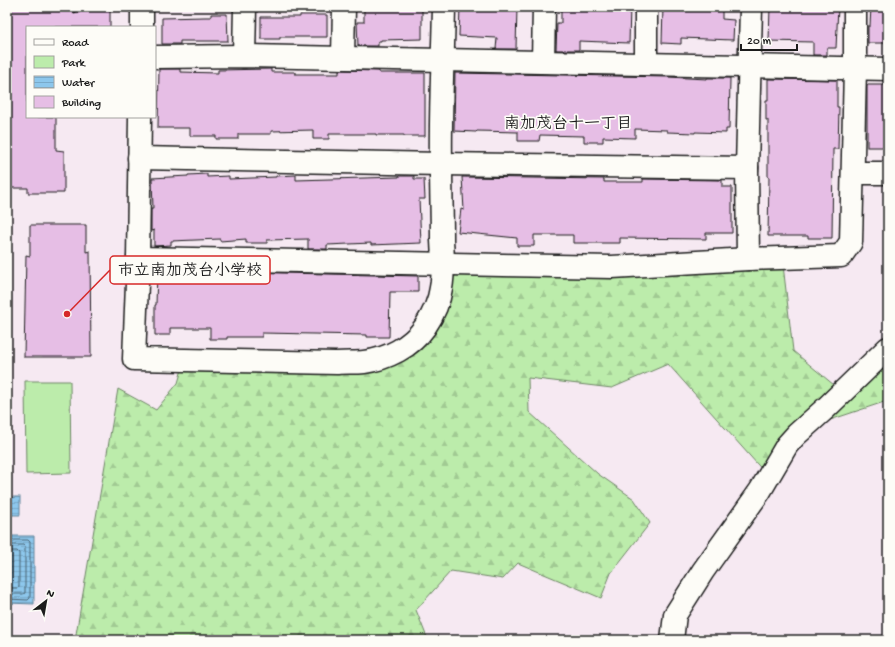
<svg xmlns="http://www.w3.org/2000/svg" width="895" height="647" font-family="'Gochi Hand','Klee One',sans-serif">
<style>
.forest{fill:url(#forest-firs);stroke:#6c8464}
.park{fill:#bcecab;stroke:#6c8464}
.water{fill:url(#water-rules);stroke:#608399}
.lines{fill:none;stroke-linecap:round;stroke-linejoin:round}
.shore{stroke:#49606f;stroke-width:1}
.building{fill:#e6bee5;stroke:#1c1c1c}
.minor-casing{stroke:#1c1c1c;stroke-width:25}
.minor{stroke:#fdfcf7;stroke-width:22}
.labels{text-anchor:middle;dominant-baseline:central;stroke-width:3.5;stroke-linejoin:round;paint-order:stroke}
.neighbourhood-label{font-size:16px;font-weight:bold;fill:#1c1c1c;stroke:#fdfcf7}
.leader{fill:none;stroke:#d62828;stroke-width:1.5}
.callout-dot{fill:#d62828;stroke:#fdfcf7;stroke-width:1.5}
.callout{fill:#fdfcf7;stroke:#d62828;stroke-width:1.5}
.callout-label{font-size:16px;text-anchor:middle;font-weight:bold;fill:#1c1c1c}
</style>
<defs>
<pattern id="forest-firs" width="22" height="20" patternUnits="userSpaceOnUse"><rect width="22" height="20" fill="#bcecab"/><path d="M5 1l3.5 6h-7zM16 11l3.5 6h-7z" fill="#a1ca93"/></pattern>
<pattern id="water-rules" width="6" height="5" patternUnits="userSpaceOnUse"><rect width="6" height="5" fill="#8dc7ec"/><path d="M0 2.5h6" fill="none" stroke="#79aaca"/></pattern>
</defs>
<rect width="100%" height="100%" fill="#f6e9f2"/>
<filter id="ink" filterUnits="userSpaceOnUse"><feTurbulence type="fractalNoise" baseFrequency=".025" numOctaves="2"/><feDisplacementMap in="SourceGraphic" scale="8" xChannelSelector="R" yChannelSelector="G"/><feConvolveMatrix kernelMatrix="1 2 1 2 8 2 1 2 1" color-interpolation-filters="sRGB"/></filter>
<g filter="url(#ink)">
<g class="forest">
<polygon points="783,265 793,351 840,390 766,474 668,364 612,388 528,378 529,412 598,474 634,499 650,523 611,573 601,598 518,563 503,579 451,571 416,610 428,640 75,640 118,389 156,410 178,383 183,366 388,364 449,280 458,271"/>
<polygon points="888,351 888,400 887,401 815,425"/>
</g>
<polygon class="park" points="25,381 70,381 71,473 26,474"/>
<g class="water">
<rect x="7" y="497" width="13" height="18"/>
<polygon points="7,536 34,536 34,604 7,603"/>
</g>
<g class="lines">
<g class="shore">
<polyline points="7,540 28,540 30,542 30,598 28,600 7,599"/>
<polyline points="7,545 23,545 25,547 25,593 23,594 7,594"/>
<polyline points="7,551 17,551 19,553 19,587 17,588 7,588"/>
</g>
</g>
<g class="building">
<polygon points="7,7 74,7 74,13 93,7 110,7 110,27 27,27 27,117 56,117 56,150 64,151 64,193 28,193 28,188 7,188"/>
<polygon points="364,7 422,7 422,39 381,40 381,41 378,41 378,46 358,46 357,22 364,22"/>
<polygon points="460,7 517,7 516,49 496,49 497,38 459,36"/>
<polygon points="561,7 630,7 629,43 579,41 579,50 556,50 557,23 561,23"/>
<polygon points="663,7 722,7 722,19 734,20 733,40 681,38 681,44 662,43"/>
<polygon points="770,7 838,7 836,48 827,48 827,55 813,55 813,42 769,41"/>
<polygon points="871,7 888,7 888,43 868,43 868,26 870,26"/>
<polygon points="211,14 227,14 228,41 180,41 180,44 162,44 162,18 205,17 211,17"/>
<polygon points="300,15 327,15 327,37 280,37 280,39 261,39 261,17 300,17"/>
<polygon points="159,69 180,69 180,72 218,73 218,70 271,69 271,72 295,72 295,74 339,74 339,70 379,71 379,73 425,73 425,136 404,136 404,135 376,135 376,134 329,134 329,139 313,139 313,130 271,131 271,134 238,134 238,139 216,139 216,136 190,136 190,128 158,128"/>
<polygon points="455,73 668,77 707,79 707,78 730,78 729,129 726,129 726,133 695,132 695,133 667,132 667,130 635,129 635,138 603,137 603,142 584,142 584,136 540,135 539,141 518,141 518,132 477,131 476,132 454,131"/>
<polygon points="768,79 837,80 837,107 839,107 838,149 833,149 832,238 808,238 808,236 768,236 769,177 768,177 768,120 766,120 766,100 768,100"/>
<rect x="867" y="85" width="21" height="62"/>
<polygon points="207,174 207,177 229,176 229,179 276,177 276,176 296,175 296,180 399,177 399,176 414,176 414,179 424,179 425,199 419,199 421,243 371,245 371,243 327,245 327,249 308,249 308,239 267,240 267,243 246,243 246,239 220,241 220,239 171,241 171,245 154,246 154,230 151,231 151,209 153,209 152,178 188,176 188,175"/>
<polygon points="462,177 604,179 604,182 643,182 643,179 722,180 722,187 732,187 732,233 706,233 706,239 620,238 620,243 573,243 573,235 534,235 534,246 517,246 517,238 458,232 461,209 464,210"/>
<polygon points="30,225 86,225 86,252 90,251 91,357 24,357 26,255 30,256"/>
<polygon points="157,271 204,272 204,275 240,275 240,272 418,276 418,292 390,292 389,337 367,337 367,335 262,333 262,337 227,337 227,339 210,339 210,328 170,328 170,335 155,335 155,305 156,305"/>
</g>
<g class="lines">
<g class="minor-casing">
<g id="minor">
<polyline points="142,27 142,7"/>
<polyline points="244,56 245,7"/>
<polyline points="155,57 244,56 888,69"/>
<polyline points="343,57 344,7"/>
<polyline points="543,61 544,7"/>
<polyline points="646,64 646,7"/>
<path d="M140 117 138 258 134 359 337 363C346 362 355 363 364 362 387 359 411 347 425 327 433 315 439 303 441 288 444 273 443 256 442 240 442 215 441 190 441 164 440 112 443 59 444 7"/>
<polyline points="139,158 441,164 747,168"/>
<polyline points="853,173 888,173"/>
<polyline points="138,258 612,267 748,259 841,256 851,242 855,68 855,7"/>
<polyline points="748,259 747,168 751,7"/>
<polyline points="672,640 675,615 703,571 760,491 787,445 796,435 826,408 888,348"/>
</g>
</g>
<use href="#minor" class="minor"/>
</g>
</g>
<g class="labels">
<g class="neighbourhood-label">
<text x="568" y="125">南加茂台十一丁目</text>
</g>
</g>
<path class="leader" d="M67 314L110 270"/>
<circle class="callout-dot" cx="67" cy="314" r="4"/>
<rect class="callout" x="110" y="256" width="160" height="28" rx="4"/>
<g class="callout-label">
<text x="190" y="275">市立南加茂台小学校</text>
</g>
<rect width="895" height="647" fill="none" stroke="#fdfcf7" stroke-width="24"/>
<rect x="12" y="12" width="871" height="623" fill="none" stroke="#1c1c1c" stroke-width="1.5" filter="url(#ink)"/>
<rect x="26" y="26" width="130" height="92" fill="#fdfcf7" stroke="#a3a29f"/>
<rect x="34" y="39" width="20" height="6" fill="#fdfcf7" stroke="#a3a29f"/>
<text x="62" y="46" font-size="12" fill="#1c1c1c">Road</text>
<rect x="34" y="56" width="20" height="12" fill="#bcecab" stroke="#a3a29f"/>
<text x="62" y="66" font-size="12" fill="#1c1c1c">Park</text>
<rect x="34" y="76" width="20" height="12" fill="url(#water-rules)" stroke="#a3a29f"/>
<text x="62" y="86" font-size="12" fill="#1c1c1c">Water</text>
<rect x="34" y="96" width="20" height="12" fill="#e6bee5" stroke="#a3a29f"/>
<text x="62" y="106" font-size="12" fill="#1c1c1c">Building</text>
<g transform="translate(46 601) rotate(31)" stroke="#fdfcf7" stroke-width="3" paint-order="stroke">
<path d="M0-3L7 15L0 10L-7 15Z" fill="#1c1c1c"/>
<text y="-6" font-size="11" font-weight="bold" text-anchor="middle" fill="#1c1c1c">N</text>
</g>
<path d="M741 44v6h56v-6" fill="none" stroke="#1c1c1c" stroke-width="2"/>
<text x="747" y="44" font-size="12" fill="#1c1c1c" stroke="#fdfcf7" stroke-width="3" paint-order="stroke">20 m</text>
</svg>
